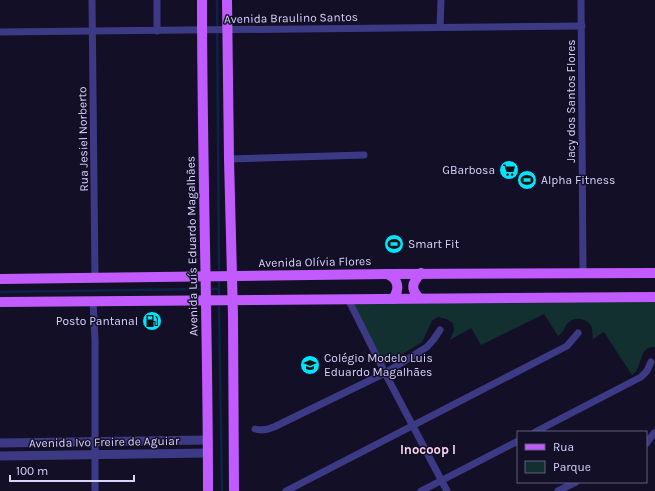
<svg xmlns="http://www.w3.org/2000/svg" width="655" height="491" font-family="Karla,sans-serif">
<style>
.green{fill:#12302f}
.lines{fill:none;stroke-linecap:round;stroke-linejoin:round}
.stream{stroke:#0c2248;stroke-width:2.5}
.minor{stroke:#3d3a85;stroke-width:7}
.tertiary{stroke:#3d3a85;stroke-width:9}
.primary{stroke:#c25bff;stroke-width:10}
.labels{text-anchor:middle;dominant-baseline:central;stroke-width:3;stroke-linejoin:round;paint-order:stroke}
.street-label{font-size:12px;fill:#d9d4ff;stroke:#130f26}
.poi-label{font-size:12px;fill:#d9d4ff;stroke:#130f26;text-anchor:start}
.neighbourhood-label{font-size:13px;font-weight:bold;fill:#ffd6f0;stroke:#130f26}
</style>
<rect width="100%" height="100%" fill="#130f26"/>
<path class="green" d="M655 301V347C638 345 643 369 632 375L604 332 593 339C592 335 593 329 591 326 587 319 576 316 569 322 563 327 566 331 558 336L544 314 481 345 471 328 450 340 454 330 453 323 446 319 438 317 432 321 422 342 385 365 354 308 355 304Z"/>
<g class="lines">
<g class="stream">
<polyline points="217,0 219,269"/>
<polyline points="212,289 219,289"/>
<polyline points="0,292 199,289"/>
<polyline points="219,295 219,281"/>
<polyline points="219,307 222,491"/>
</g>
<g class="minor">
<polyline points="92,0 95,278"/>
<polyline points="581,0 583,273"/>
<polyline points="440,27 441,0"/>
<polyline points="157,31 157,0"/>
<polyline points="0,32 582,26"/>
<polyline points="229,159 364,155"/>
<polyline points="348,299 385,373 447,491"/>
<polyline points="93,301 95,340 95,491"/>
<path d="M255 429C262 431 267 430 274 427L385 373 427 347 434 339 440 330"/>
<polyline points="535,432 641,377 647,371 651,362"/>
<polyline points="646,444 654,433"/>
<polyline points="286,491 567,346 578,333"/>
<polyline points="421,491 518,441"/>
<polyline points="558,491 576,482"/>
</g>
<g class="tertiary">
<polyline points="0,443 208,440"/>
<polyline points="0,456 208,453"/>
</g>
<g class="primary">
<path d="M202 0C202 164 208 327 208 491"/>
<polyline points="227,0 229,159 233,316 234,491"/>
<path d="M387 274C399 279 400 289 393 299"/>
<polyline points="0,279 387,274 655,273"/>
<path d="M419 298C410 288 412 283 421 273"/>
<polyline points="0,302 655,297"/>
</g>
</g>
<defs>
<g id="supermarket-disc" transform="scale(1)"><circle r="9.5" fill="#00e5ff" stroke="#130f26"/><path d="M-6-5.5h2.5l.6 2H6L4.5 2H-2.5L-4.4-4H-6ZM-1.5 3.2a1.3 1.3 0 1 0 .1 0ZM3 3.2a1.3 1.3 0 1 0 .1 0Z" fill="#111"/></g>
<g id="stadium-disc" transform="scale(1)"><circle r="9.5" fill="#00e5ff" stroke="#130f26"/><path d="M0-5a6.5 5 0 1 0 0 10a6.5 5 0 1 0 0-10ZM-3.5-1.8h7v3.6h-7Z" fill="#111"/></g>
<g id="fuel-disc" transform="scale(1)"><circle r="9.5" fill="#00e5ff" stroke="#130f26"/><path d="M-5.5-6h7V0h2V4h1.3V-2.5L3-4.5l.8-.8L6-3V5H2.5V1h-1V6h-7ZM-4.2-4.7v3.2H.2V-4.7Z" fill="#111"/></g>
<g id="school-disc" transform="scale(1)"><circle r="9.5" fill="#00e5ff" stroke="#130f26"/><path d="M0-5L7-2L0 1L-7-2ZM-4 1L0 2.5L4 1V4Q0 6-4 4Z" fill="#111"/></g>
</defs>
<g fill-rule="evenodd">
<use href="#supermarket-disc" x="509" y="170"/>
<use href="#stadium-disc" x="527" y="180"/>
<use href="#stadium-disc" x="394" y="244"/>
<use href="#fuel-disc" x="152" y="321"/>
<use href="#school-disc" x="310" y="365"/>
</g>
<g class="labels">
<g class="street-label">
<text transform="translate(291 18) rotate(-1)">Avenida Braulino Santos</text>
<text transform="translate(571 101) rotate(-90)">Jacy dos Santos Flores</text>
<text transform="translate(83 139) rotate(-91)">Rua Jesiel Norberto</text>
<text transform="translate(192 246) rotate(-91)">Avenida Luís Eduardo Magalhães</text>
<text transform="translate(315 262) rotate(-1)">Avenida Olívia Flores</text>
<text transform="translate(104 442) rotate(-1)">Avenida Ivo Freire de Aguiar</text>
</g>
<g class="poi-label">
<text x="495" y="170" text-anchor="end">GBarbosa</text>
<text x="541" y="180">Alpha Fitness</text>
<text x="408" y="244">Smart Fit</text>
<text x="138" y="321" text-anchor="end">Posto Pantanal</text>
<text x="324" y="358">Colégio Modelo Luis<tspan x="324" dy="14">Eduardo Magalhães</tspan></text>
</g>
<g class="neighbourhood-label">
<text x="428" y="449">Inocoop I</text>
</g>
</g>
<rect x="517" y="431" width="130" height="52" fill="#130f26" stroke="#625e7d"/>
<rect x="525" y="444" width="20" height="6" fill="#c25bff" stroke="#625e7d"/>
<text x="553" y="451" font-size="12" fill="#d9d4ff">Rua</text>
<rect x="525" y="461" width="20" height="12" fill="#12302f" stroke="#625e7d"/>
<text x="553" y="471" font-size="12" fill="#d9d4ff">Parque</text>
<path d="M10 475v6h124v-6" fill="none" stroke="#d9d4ff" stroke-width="2"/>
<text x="16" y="475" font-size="12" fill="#d9d4ff" stroke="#130f26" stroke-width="3" paint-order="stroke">100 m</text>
</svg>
